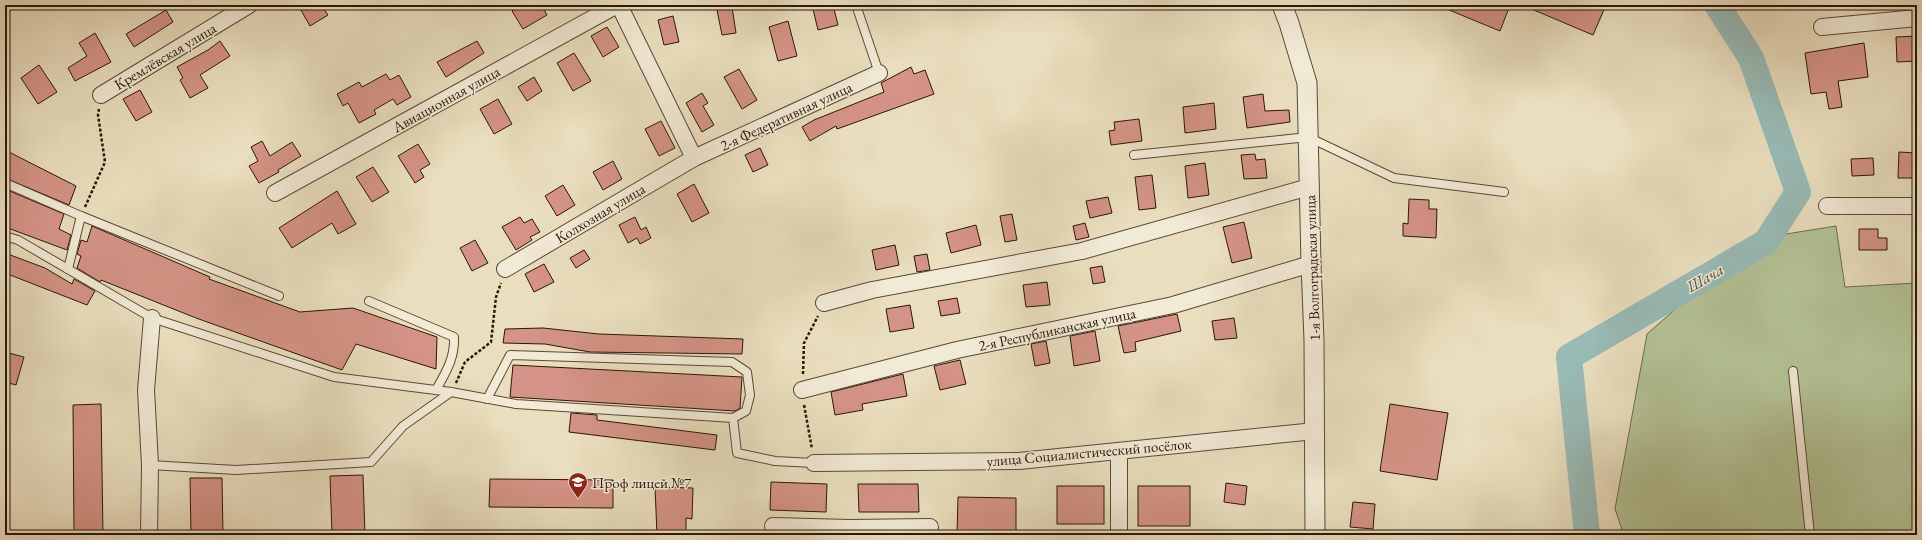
<svg xmlns="http://www.w3.org/2000/svg" width="1922" height="540" font-family="'EB Garamond',serif">
<style>
.green{fill:#b3c295;stroke:#6e6c4e}
.lines{fill:none;stroke-linecap:round;stroke-linejoin:round}
.river{stroke:#98bbb6;stroke-width:26}
.building{fill:#d49386;stroke:#2a1708}
.service-casing{stroke:#5a4936;stroke-width:10}
.minor-casing{stroke:#5a4936;stroke-width:18}
.tertiary-casing{stroke:#5a4936;stroke-width:21}
.path{stroke:#2a1708;stroke-width:2.5;stroke-dasharray:3 2;stroke-linecap:butt}
.service{stroke:#f1ead5;stroke-width:8}
.minor{stroke:#f1ead5;stroke-width:16}
.tertiary{stroke:#f1ead5;stroke-width:19}
.labels{text-anchor:middle;dominant-baseline:central;stroke-width:3;stroke-linejoin:round;paint-order:stroke}
.street-label{font-size:15px;fill:#2a1708;stroke:#f1ead5}
.poi-label{font-size:15px;fill:#2a1708;stroke:#f1ead5;text-anchor:start}
.water-label{font-size:16px;font-style:italic;fill:#505045;stroke:#f1ead5}
</style>
<rect width="100%" height="100%" fill="#e9debe"/>
<filter id="stains"><feTurbulence type="fractalNoise" baseFrequency=".005" numOctaves="4"/><feColorMatrix values="0 0 0 0 .2 0 0 0 0 .09 0 0 0 0 .02 0 0 0 .5 -.17"/></filter>
<radialGradient id="worn" r=".72"><stop offset=".6" stop-color="#630" stop-opacity="0"/><stop offset="1" stop-color="#630" stop-opacity=".3"/></radialGradient>
<polygon class="green" points="1836,226 1845,287 1917,283 1917,535 1624,535 1615,509 1647,334 1755,239"/>
<g class="lines">
<polyline class="river" points="1587,535 1569,357 1766,242 1798,192 1751,58 1717,5"/>
</g>
<g class="building">
<polygon points="298,5 321,5 328,15 310,26"/>
<polygon points="522,5 541,5 547,15 523,29 512,11"/>
<polygon points="812,5 833,5 838,25 818,30"/>
<polygon points="1437,5 1510,5 1500,31"/>
<polygon points="1522,5 1606,5 1593,35"/>
<polygon points="732,7 736,33 722,35 717,10"/>
<polygon points="166,10 173,22 134,47 126,34"/>
<polygon points="673,16 679,42 664,45 658,20"/>
<polygon points="788,21 797,56 778,61 769,27"/>
<polygon points="607,27 619,47 603,57 591,36"/>
<polygon points="95,33 111,62 75,81 68,68 87,56 79,43"/>
<polygon points="1917,36 1917,61 1897,62 1896,37"/>
<polygon points="220,41 230,56 200,75 208,88 190,98 180,80 183,78 177,67 208,50"/>
<polygon points="477,41 484,53 446,77 437,62"/>
<polygon points="1864,43 1868,77 1838,81 1842,107 1829,109 1826,92 1811,94 1805,53"/>
<polygon points="574,53 591,81 573,91 557,63"/>
<polygon points="39,65 57,92 38,104 21,78"/>
<polygon points="911,67 914,74 925,70 934,94 837,129 836,126 810,141 802,127 814,120 884,92 881,83"/>
<polygon points="739,69 757,100 742,109 724,77"/>
<polygon points="386,74 390,80 399,75 411,97 397,105 393,99 374,110 376,114 359,123 348,103 343,106 337,94 359,82 362,87"/>
<polygon points="534,77 542,91 527,101 518,87"/>
<polygon points="140,90 152,112 136,121 123,99"/>
<polygon points="702,93 708,103 703,106 714,125 702,132 686,103"/>
<polygon points="1263,94 1265,111 1289,110 1290,122 1247,128 1243,97"/>
<polygon points="498,99 512,124 494,134 480,109"/>
<polygon points="1214,103 1216,129 1185,133 1183,107"/>
<polygon points="1139,119 1142,141 1111,145 1109,131 1115,130 1114,122"/>
<polygon points="661,121 675,148 659,156 645,129"/>
<polygon points="262,141 270,156 292,142 301,156 278,170 279,172 259,183 249,166 258,161 251,147"/>
<polygon points="418,144 430,164 420,170 424,177 415,183 398,156"/>
<polygon points="760,148 768,165 753,172 745,155"/>
<polygon points="5,150 76,186 69,205 5,178"/>
<polygon points="1899,152 1917,153 1917,178 1898,178"/>
<polygon points="1255,154 1256,160 1265,159 1267,178 1244,179 1241,155"/>
<polygon points="1873,158 1874,175 1852,176 1851,159"/>
<polygon points="613,161 622,179 603,190 593,172"/>
<polygon points="1205,163 1209,195 1188,198 1185,166"/>
<polygon points="373,167 389,192 372,202 356,177"/>
<polygon points="1152,175 1156,208 1139,210 1135,177"/>
<polygon points="694,184 709,213 692,222 677,194"/>
<polygon points="563,185 575,205 557,216 545,196"/>
<polygon points="5,189 64,214 59,229 71,235 67,250 5,227"/>
<polygon points="337,191 356,224 338,234 332,223 292,248 279,228"/>
<polygon points="1108,197 1112,213 1090,218 1086,201"/>
<polygon points="1409,199 1429,200 1429,209 1437,209 1436,238 1403,236 1403,223 1408,224"/>
<polygon points="1012,214 1017,240 1005,242 1000,216"/>
<polygon points="520,217 524,223 532,219 540,232 530,237 532,240 516,250 502,227"/>
<polygon points="635,217 641,230 646,227 651,238 640,244 637,238 628,243 619,225"/>
<polygon points="1244,222 1252,258 1232,263 1223,227"/>
<polygon points="1085,223 1089,237 1076,240 1073,226"/>
<polygon points="976,225 981,245 951,253 946,233"/>
<polygon points="92,226 210,277 209,279 300,312 353,308 437,337 436,369 356,344 342,370 196,318 101,280 100,282 77,268 81,256 77,254 81,240 87,242"/>
<polygon points="1859,229 1878,229 1878,238 1887,238 1887,250 1859,250"/>
<polygon points="475,240 488,263 472,271 460,248"/>
<polygon points="895,245 899,265 876,270 872,250"/>
<polygon points="584,250 590,259 576,268 570,258"/>
<polygon points="5,253 45,268 72,284 74,279 95,291 87,305 5,273"/>
<polygon points="927,254 930,270 917,272 914,256"/>
<polygon points="544,264 554,282 534,292 525,274"/>
<polygon points="1102,266 1105,282 1093,284 1090,268"/>
<polygon points="1047,282 1050,305 1026,307 1023,285"/>
<polygon points="957,298 960,313 941,316 938,301"/>
<polygon points="910,305 914,328 890,332 886,309"/>
<polygon points="1177,314 1181,331 1135,342 1136,351 1124,353 1118,326"/>
<polygon points="1234,318 1237,338 1215,340 1212,321"/>
<polygon points="543,328 599,334 743,339 742,354 590,352 545,344 503,343 505,329"/>
<polygon points="1095,331 1100,361 1074,366 1070,336"/>
<polygon points="1046,341 1050,363 1035,366 1031,344"/>
<polygon points="5,352 24,357 16,385 5,382"/>
<polygon points="960,360 966,384 940,390 934,366"/>
<polygon points="513,365 742,377 740,408 735,411 510,397"/>
<polygon points="903,374 907,396 862,404 863,410 835,415 831,392"/>
<polygon points="101,404 103,535 74,535 73,405"/>
<polygon points="1390,404 1448,413 1437,480 1380,471"/>
<polygon points="571,413 597,415 597,420 717,435 715,450 569,432"/>
<polygon points="363,475 365,535 332,535 330,476"/>
<polygon points="190,478 222,478 223,535 191,535"/>
<polygon points="490,479 613,480 613,508 489,507"/>
<polygon points="771,482 827,484 826,512 770,510"/>
<polygon points="1226,483 1247,486 1245,505 1224,502"/>
<polygon points="858,484 918,484 919,512 859,512"/>
<rect x="1057" y="486" width="47" height="38"/>
<rect x="1138" y="486" width="52" height="40"/>
<polygon points="655,487 693,488 692,519 686,518 686,535 657,535"/>
<polygon points="958,497 1016,498 1016,535 957,535"/>
<polygon points="1353,502 1375,504 1373,529 1350,527"/>
</g>
<g class="lines">
<g class="service-casing">
<g id="service">
<polyline points="856,5 879,73"/>
<polyline points="1134,155 1308,137 1394,178 1504,192"/>
<polyline points="5,183 81,216"/>
<polyline points="5,236 18,240 152,318 334,377 451,392 516,404 733,418 737,453 775,461 814,463"/>
<polyline points="68,269 81,216 279,296"/>
<path d="M369 301 454 337C455 358 446 372 436 390"/>
<polyline points="1793,371 1810,535"/>
<polyline points="487,399 510,355 732,362 747,372 750,395 746,411 733,418"/>
<polyline points="150,465 236,470 371,462 403,426 451,392"/>
</g>
</g>
<g class="minor-casing">
<g id="minor">
<polyline points="619,5 694,158"/>
<polyline points="1822,27 1917,18"/>
<polyline points="101,95 249,5"/>
<polyline points="275,193 617,5"/>
<polyline points="1827,206 1917,206"/>
<polyline points="505,269 694,158 879,73"/>
<polyline points="824,303 872,290 1082,251 1309,187"/>
<polyline points="802,390 957,350 1173,305 1311,264"/>
<polyline points="814,463 1019,461 1315,431"/>
<polyline points="773,526 850,528"/>
<polyline points="149,535 150,465 146,390 152,318"/>
<polyline points="850,535 850,528 930,527"/>
<polyline points="1119,535 1119,451"/>
</g>
</g>
<g class="tertiary-casing">
<polyline id="tertiary" points="1282,5 1289,23 1307,83 1311,264 1314,340 1315,535"/>
</g>
<g class="path">
<polyline points="85,207 105,162 98,115 99,109"/>
<polyline points="803,374 804,343 818,316"/>
<polyline points="456,383 465,362 491,342 496,297 501,283"/>
<polyline points="804,405 812,449"/>
</g>
<use href="#service" class="service"/>
<use href="#minor" class="minor"/>
<use href="#tertiary" class="tertiary"/>
</g>
<defs>
<g id="university-pin" transform="scale(1)"><path d="M0 17L-7.5 6A9.5 9.5 0 1 1 7.5 6Z" fill="#8f2418" stroke="#f1ead5"/><path d="M0-5L7-2L0 1L-7-2ZM-4 1L0 2.5L4 1V4Q0 6-4 4Z" fill="#fff"/></g>
</defs>
<g fill-rule="evenodd">
<use href="#university-pin" x="578" y="482"/>
</g>
<g class="labels">
<g class="street-label">
<text transform="translate(165 56) rotate(-31)">Кремлёвская улица</text>
<text transform="translate(446 99) rotate(-29)">Авиационная улица</text>
<text transform="translate(786 116) rotate(-25)">2-я Федеративная улица</text>
<text transform="translate(600 213) rotate(-31)">Колхозная улица</text>
<text transform="translate(1312 268) rotate(-92)">1-я Волгоградская улица</text>
<text transform="translate(1057 329) rotate(-12)">2-я Республиканская улица</text>
<text transform="translate(1089 452) rotate(-5)">улица Социалистический посёлок</text>
</g>
<g class="poi-label">
<text x="592" y="482">Проф лицей №7</text>
</g>
<g class="water-label">
<text transform="translate(1705 278) rotate(-30)">Шача</text>
</g>
</g>
<rect width="1922" height="540" fill="none" stroke="#e9debe" stroke-width="20"/>
<rect x="6" y="6" width="1910" height="528" fill="none" stroke="#2a1708" stroke-width="2"/>
<rect x="10" y="10" width="1902" height="520" fill="none" stroke="#2a1708"/>
<rect width="100%" height="100%" filter="url(#stains)"/>
<rect width="100%" height="100%" fill="url(#worn)"/>
</svg>
